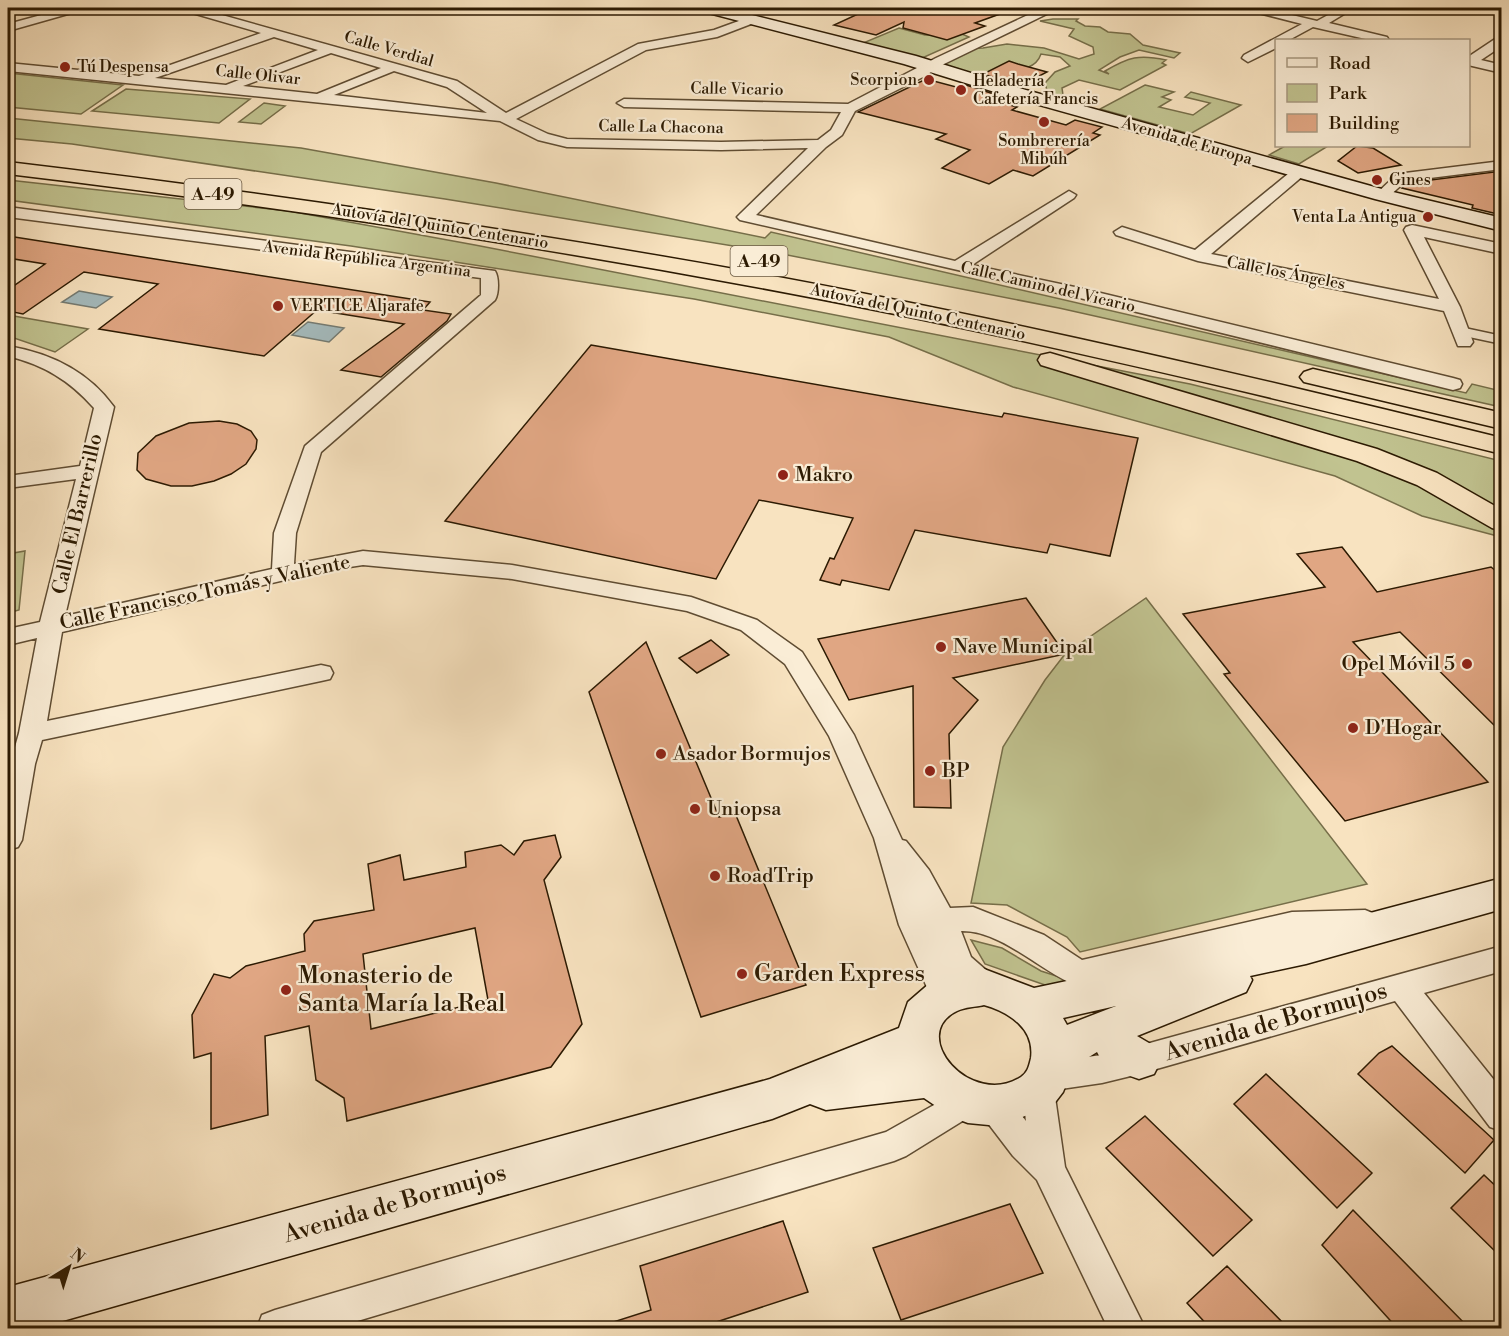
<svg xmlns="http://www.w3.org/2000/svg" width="1509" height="1336" font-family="'Libre Bodoni',serif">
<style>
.green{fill:#c1c390;stroke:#766e49;stroke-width:1.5}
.water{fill:#a4bbbe;stroke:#747b73;stroke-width:1.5}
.building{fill:#e0a683;stroke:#2c1a02;stroke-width:1.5;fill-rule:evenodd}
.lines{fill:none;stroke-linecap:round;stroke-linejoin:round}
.pedestrian-casing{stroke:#5f4c32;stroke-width:3}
.minor-casing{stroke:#5f4c32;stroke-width:3}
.secondary-casing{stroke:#2c1a02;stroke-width:3}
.motorway-casing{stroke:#2c1a02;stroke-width:3}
.pedestrian{fill:#faedd6;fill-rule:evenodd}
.minor{fill:#faedd6;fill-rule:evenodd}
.secondary{fill:#faedd6;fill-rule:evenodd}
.motorway{fill:#f8e3c0;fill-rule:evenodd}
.poi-dot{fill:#8f2418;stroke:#faedd6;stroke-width:2}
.labels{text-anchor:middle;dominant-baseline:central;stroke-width:4.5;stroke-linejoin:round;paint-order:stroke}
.far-street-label{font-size:16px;fill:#2c1a02;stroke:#faedd6}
.far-poi-label{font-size:16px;fill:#2c1a02;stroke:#faedd6;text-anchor:start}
.shield{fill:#faedd6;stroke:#6a5942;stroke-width:1.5}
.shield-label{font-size:18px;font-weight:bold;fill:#2c1a02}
.poi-label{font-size:20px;fill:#2c1a02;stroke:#faedd6;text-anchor:start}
.street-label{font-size:20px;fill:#2c1a02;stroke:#faedd6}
.near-poi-label{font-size:24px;fill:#2c1a02;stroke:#faedd6;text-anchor:start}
.near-street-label{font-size:24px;fill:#2c1a02;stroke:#faedd6}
</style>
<rect width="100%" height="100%" fill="#f8e3c0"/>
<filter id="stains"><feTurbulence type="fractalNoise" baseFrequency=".00333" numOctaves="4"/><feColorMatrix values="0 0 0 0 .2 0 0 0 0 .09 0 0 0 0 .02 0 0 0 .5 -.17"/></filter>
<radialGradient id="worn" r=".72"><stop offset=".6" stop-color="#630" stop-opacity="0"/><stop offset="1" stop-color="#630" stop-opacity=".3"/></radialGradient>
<g class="green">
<path d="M1053 19H1078L1076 21 1085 26 1100 27 1108 32 1130 34 1143 45 1180 53 1174 58 1139 50 1120 57 1099 70 1109 74 1105 71C1129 57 1139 54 1166 60L1162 63 1166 65 1120 90 1079 80 1062 88 1063 95 1049 98 1045 83 1055 72 1070 66 1060 57 1041 54C1033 78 999 65 981 76L942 65 958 49 983 48 1007 44 1044 48 1079 59 1094 54 1093 47 1069 36 1074 29 1040 21Z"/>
<polygon points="899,28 925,35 962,34 969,37 920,59 863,43"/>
<polygon points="8,73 123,85 81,114 8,107"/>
<polygon points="1145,85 1174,92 1162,97 1171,100 1159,107 1193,115 1210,103 1185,97 1191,92 1241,105 1190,134 1100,109"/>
<polygon points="126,89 250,99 219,123 92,111"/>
<polygon points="264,103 285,106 261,124 239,122"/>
<polygon points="8,118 301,148 496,183 765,238 771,232 1466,393 1472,384 1501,391 1501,407 1059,308 777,253 445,199 72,144 8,138"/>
<polygon points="1285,146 1328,146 1299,164 1269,155"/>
<polygon points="8,180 289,211 475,245 1190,384 1501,461 1501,537 1422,516 1335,476 1013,387 889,337 694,299 351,246 8,200"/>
<polygon points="8,315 88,329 55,352 8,336"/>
<polygon points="25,551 19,610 8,613 8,554"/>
<polygon points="1146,598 1367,884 1080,952 1067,937 1007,905 971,903 1003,747 1045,680 1065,654"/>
<polygon points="971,940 1002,948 1041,971 1075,982 1062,991 985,964"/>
</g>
<g class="water">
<polygon points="79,291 112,297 96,308 62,302"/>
<polygon points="308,322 344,328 329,342 292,335"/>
</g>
<g class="building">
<polygon points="871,8 905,14 906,8 1010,8 1011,10 975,23 985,26 947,40 903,28 904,22 876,35 834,25"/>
<polygon points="1009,61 1018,64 1047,72 1020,86 983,74"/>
<polygon points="926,79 956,87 963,84 1000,96 992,100 1017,107 1012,110 1066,125 1075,120 1102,127 1093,133 1100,135 1033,176 1013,170 989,184 942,168 970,150 936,139 946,134 858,112"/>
<polygon points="1357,146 1373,148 1401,165 1358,173 1338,161"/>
<polygon points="1502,171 1502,215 1472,208 1473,205 1402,188 1407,183"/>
<polygon points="8,236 430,302 423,310 451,314 447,321 381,377 341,370 404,324 317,310 264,356 99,329 158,284 84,272 23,314 8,311 8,290 45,264 8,258"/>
<polygon points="591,345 1002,417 1004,413 1138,438 1110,556 1050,544 1047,553 915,530 889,590 842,580 840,585 820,580 830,558 834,559 853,518 759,500 716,579 445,521"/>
<polygon points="219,421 237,424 251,431 257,440 256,449 246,464 231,474 214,481 192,486 171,486 146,479 137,470 138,453 156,436 189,423"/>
<polygon points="1342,547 1377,592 1491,567 1502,576 1502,733 1400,632 1353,642 1488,782 1345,821 1224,674 1230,673 1183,614 1325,587 1297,554"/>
<polygon points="1026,598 1065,654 953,678 978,700 949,734 951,808 914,807 913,686 849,700 818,639"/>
<polygon points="711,640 729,655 697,673 679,658"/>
<polygon points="646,642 719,817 735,813 806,985 701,1017 589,692"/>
<path d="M555 835 561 857 544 880 582 1024 551 1067 347 1121 344 1098 316 1080 309 1026 265 1036 268 1115 211 1129V1053L194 1058 192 1015 214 974 230 978 246 966 305 951 304 934 314 921 374 910 368 864 400 855 404 880 466 867 465 852 501 845 514 855 524 841ZM475 928 488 1000 371 1029 363 954Z"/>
<polygon points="1392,1046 1494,1140 1465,1173 1358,1074 1379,1053"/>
<polygon points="1266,1074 1372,1173 1337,1208 1234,1104"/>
<polygon points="1145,1116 1252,1220 1213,1256 1106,1148"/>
<polygon points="1484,1175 1502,1192 1502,1258 1451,1208"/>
<polygon points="1010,1204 1043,1273 901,1320 873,1248"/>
<polygon points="1353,1210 1470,1329 1398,1329 1322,1245"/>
<polygon points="783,1221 808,1292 695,1329 607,1329 607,1324 651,1310 640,1266"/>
<polygon points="1227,1266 1289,1329 1211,1329 1187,1303"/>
</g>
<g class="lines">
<g class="pedestrian-casing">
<polygon id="pedestrian" points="1460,327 1502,336 1502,344 1455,334 1453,331 1455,328"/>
</g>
<g class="minor-casing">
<g id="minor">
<polygon points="67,8 84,8 82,10 8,31 8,24"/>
<path d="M180 8H197L457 81 506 113 638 44 714 30 747 18 751 20V24L717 37 646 50 516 119 548 134 567 139 721 142 818 140 831 130 841 112 624 107 617 103 624 99 848 104 936 58 1043 8H1056L1055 10 944 64 923 77 855 111 842 135 826 147 756 215 955 261 1069 191 1076 195 1074 198 972 265 1084 289 1453 378 1460 380 1462 384 1460 388 1453 390 1084 299 740 220 737 217 740 214 808 148 721 150 567 147 538 140 500 121 8 71V63L139 76 261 33 182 10ZM274 37 318 50 226 85 155 78ZM331 53 381 68 317 94 243 86ZM394 71 447 87 487 113 334 95Z"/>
<polygon points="1246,8 1263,8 1317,21 1341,8 1354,8 1329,23 1387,37 1389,40 1370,40 1313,27 1289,40 1276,40 1276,48 1248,62 1242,58 1244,55 1302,24 1247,10"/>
<polygon points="1498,37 1502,37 1502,46 1481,60 1502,65 1502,73 1468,65 1468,57"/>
<polygon points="1502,161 1502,169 1406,181 1387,198 1377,198 1375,195 1397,174"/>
<polygon points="1299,168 1306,172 1304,175 1211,254 1439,299 1404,230 1406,227 1412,225 1502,244 1502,254 1424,237 1460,307 1473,342 1470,346 1458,346 1444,311 1198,261 1116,235 1114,232 1122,227 1195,250 1294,169"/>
<path d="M8 207 495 271C499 277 499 293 495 300L321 452 296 533 294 564 363 551 512 565 691 597 757 620 802 652 854 735 902 840 906 841 929 870 950 908 973 907 983 911 1044 935 1082 960 1292 912 1365 910 1375 914 1379 922 1375 930 1365 934 1292 936 1078 986C1042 973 1002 930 961 931L971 957 995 978 999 987 995 996C974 1003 966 990 952 977L960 994 956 1003 945 1007 934 1003 899 925 874 838 829 736 785 664 741 630 687 611 512 579 363 565 323 571 62 632 47 721 321 665 330 667 333 673 330 679 321 681 42 740 35 764 22 840 18 847 8 850V772L19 733 37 638 8 645V629L40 622 76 479 8 488V476L80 466 94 408C69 380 44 365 8 356V346C50 353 88 371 114 407L65 616 272 569 274 533 305 446 481 295V278L8 217Z"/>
<polygon points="1502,946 1502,971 1424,993 1502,1090 1502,1131 1490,1127 1395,1001 1139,1074 1102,1083 1054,1090 1065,1167 1145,1328 1108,1328 1037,1180 1013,1156 984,1118 979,1108 977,1112 906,1156 894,1161 334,1328 257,1328 262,1315 275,1310 886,1132 966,1087 977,1092 982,1101 984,1096 995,1092 1006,1096 1026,1121 1022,1090 1027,1080 1034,1077 1038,1066 1049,1062 1102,1055 1139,1046"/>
</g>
</g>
<g class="secondary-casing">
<g id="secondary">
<polygon points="699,8 724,8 916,56 1026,90 1389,191 1502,218 1502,231 1375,199 1014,98 904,64 701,11"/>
<path d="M1502 878V909L1306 964 1250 976 1252 980 1246 992 1137 1036 1154 1046 1161 1060 1154 1074 1139 1079C1124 1074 1104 1067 1097 1052L1073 1067 1063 1092 1053 1105 999 1126 968 1123 952 1117 924 1098 826 1110 810 1104 772 1119 38 1328H8V1287L770 1079 899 1028 908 1002 930 983 945 978 984 969 1034 988 1306 930ZM984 1005C1009 1012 1035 1029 1031 1058 1029 1066 1028 1072 1021 1077 971 1109 907 1035 957 1011 965 1007 976 1007 984 1005ZM1116 1006 1067 1025 1063 1018Z"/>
</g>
</g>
<g class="motorway-casing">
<g id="motorway">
<path d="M8 162C259 192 508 228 756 273 1006 319 1254 377 1502 438V454C1254 393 1006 333 756 287 508 241 259 204 8 174Z"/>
<polygon points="1050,353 1377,449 1437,473 1502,510 1502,531 1492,528 1417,485 1357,461 1041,365 1038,360 1041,355"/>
<polygon points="1313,369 1502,413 1502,429 1304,382 1300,377 1304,372"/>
</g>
</g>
<use href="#pedestrian" class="pedestrian"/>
<use href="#minor" class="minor"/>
<use href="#secondary" class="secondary"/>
<use href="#motorway" class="motorway"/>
</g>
<g class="poi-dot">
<circle cx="65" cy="67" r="6"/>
<circle cx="929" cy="80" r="6"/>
<circle cx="961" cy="90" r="6"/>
<circle cx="1044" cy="122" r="6"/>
<circle cx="1377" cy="180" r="6"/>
<circle cx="1428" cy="217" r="6"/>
<circle cx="278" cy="306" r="6"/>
<circle cx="783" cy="475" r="6"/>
<circle cx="941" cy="647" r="6"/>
<circle cx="1467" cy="664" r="6"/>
<circle cx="1353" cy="728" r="6"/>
<circle cx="661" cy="754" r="6"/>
<circle cx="930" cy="771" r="6"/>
<circle cx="695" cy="809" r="6"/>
<circle cx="715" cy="876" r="6"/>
<circle cx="742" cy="974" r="6"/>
<circle cx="286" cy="990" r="6"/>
</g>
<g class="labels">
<g class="far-street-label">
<text transform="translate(389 49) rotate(16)">Calle Verdial</text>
<text transform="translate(258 75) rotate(6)">Calle Olivar</text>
<text transform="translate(737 89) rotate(1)">Calle Vicario</text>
<text transform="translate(661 127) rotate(1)">Calle La Chacona</text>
<text transform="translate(1187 141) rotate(16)">Avenida de Europa</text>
<text transform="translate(440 226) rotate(9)">Autovía del Quinto Centenario</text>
<text transform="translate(367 259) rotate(7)">Avenida República Argentina</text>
<text transform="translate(1286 273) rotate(11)">Calle los Ángeles</text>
<text transform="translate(1048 287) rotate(13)">Calle Camino del Vicario</text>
<text transform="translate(918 312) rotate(12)">Autovía del Quinto Centenario</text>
</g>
<g class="far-poi-label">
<text x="77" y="67">Tú Despensa</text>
<text x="917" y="80" text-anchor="end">Scorpion</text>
<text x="973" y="81">Heladería<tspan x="973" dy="18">Cafetería Francis</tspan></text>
<text x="1044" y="141" text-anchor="middle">Sombrerería<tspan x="1044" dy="18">Mibúh</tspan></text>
<text x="1389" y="180">Gines</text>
<text x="1416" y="217" text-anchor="end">Venta La Antigua</text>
<text x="290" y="306">VERTICE Aljarafe</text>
</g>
<g class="shield">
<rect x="184.5" y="179" width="57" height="30" rx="4.5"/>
<rect x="730.5" y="246" width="57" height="30" rx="4.5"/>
</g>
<g class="shield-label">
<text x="213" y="194">A-49</text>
<text x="759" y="261">A-49</text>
</g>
<g class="poi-label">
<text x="795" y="475">Makro</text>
<text x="953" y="647">Nave Municipal</text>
<text x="1455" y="664" text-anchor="end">Opel Móvil 5</text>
<text x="1365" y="728">D'Hogar</text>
<text x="673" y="754">Asador Bormujos</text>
<text x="942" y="771">BP</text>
<text x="707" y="809">Uniopsa</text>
<text x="727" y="876">RoadTrip</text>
</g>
<g class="street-label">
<text transform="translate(78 514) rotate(-77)">Calle El Barrerillo</text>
<text transform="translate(205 593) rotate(-12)">Calle Francisco Tomás y Valiente</text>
</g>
<g class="near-poi-label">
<text x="754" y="974">Garden Express</text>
<text x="298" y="976">Monasterio de<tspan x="298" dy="28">Santa María la Real</tspan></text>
</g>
<g class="near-street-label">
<text transform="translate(1276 1022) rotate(-16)">Avenida de Bormujos</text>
<text transform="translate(395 1204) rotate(-16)">Avenida de Bormujos</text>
</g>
</g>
<rect width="1509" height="1336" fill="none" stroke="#f8e3c0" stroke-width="30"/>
<rect x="9" y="9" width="1491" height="1318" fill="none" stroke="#2c1a02" stroke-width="3"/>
<rect x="15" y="15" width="1479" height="1306" fill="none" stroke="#2c1a02" stroke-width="1.5"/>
<rect x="1275" y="39" width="195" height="108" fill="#faedd6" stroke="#a89981" stroke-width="1.5"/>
<rect x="1287" y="58" width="30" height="9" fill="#faedd6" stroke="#a89981" stroke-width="1.5"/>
<text x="1329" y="69" font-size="18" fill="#2c1a02">Road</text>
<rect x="1287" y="84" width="30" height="18" fill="#c1c390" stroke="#a89981" stroke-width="1.5"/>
<text x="1329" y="99" font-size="18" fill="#2c1a02">Park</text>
<rect x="1287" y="114" width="30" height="18" fill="#e0a683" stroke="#a89981" stroke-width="1.5"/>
<text x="1329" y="129" font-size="18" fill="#2c1a02">Building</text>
<g transform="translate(69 1267) rotate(38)" stroke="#faedd6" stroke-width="4.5" paint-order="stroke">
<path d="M0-4.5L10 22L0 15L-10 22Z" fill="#2c1a02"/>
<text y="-9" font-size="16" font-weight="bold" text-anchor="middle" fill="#2c1a02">N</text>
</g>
<rect width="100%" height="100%" filter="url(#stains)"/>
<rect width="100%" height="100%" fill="url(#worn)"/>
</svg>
